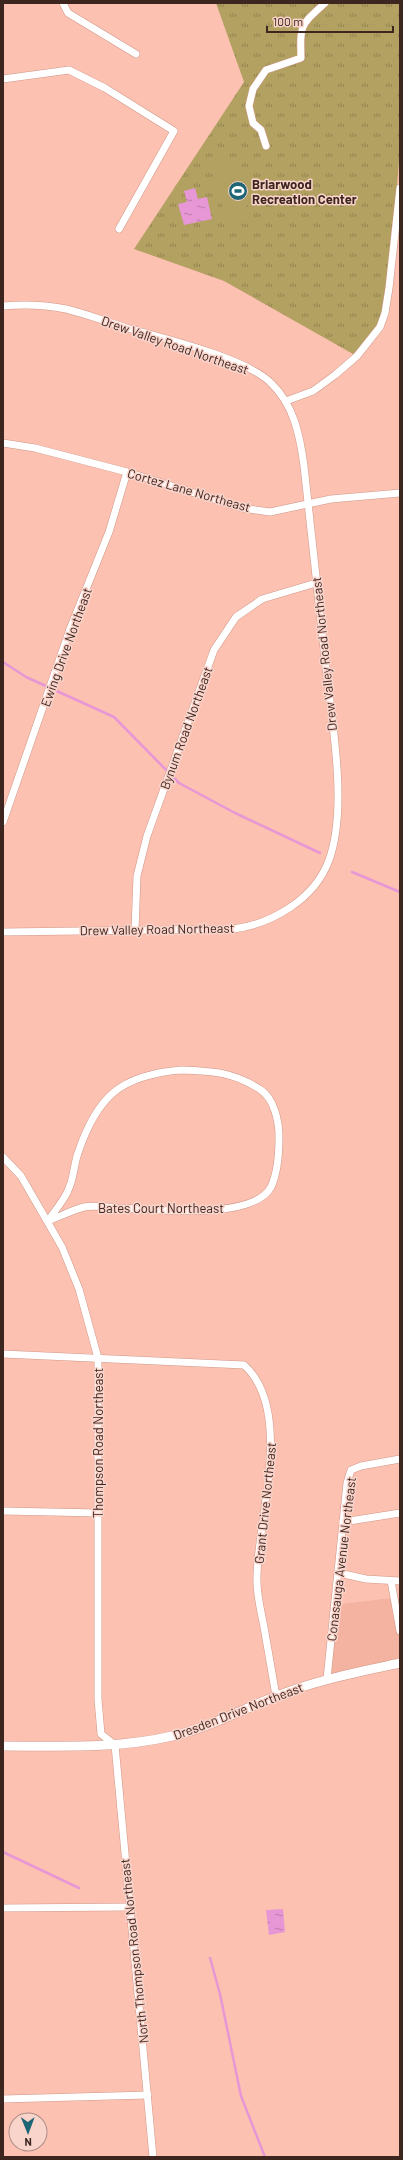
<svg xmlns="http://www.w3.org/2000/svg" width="403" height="2160" font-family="Barlow,sans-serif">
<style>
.built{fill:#f4b2a0}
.park{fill:url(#park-tufts)}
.pitch{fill:#b2a161}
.water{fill:url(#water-ripples)}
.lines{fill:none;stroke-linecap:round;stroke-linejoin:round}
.stream{stroke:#e797d5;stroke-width:2.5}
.minor-casing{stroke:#d09788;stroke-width:8}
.tertiary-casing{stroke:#d09788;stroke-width:10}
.minor{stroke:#fff;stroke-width:7}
.tertiary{stroke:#fff;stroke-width:9}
.labels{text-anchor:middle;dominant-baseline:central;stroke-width:3;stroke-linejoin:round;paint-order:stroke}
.poi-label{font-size:13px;font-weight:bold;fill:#3d2620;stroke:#f9d4cb;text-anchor:start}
.street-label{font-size:13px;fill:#3d2620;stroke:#f9d4cb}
</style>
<defs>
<pattern id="park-tufts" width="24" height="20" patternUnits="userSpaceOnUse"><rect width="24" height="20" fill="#b2a161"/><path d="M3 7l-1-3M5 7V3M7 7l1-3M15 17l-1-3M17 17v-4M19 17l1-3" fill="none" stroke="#928350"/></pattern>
<pattern id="water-ripples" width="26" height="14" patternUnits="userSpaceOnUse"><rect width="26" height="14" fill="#e797d5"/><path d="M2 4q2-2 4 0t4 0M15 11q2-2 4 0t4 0" fill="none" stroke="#bc7bac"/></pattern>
</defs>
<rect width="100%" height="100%" fill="#fcc1b1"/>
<polygon class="built" points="400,1597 400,1662 326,1677 342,1604"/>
<polygon class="park" points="216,3 400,3 400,149 386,320 353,354 224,281 134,249 244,82"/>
<polygon class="pitch" points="234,157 240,179 254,177 261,202 246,206 250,222 228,228 210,162"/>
<g class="water">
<polygon points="195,188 198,199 207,197 212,219 184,225 178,204 187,202 184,191"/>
<polygon points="283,1909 285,1932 269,1935 266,1910"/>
</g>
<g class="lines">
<g class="stream">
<polyline points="3,662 26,677 114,717 179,783 235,813 320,853"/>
<polyline points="352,872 400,892"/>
<polyline points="3,1852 79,1888"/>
<polyline points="210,1958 220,1994 241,2096 265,2157"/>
</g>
<g class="minor-casing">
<g id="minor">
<polyline points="63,3 68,13 136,54"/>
<polyline points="3,79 69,70 105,88 174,131 119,229"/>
<path d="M266 146 261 130 253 123 249 106 253 89 266 70 301 58C300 24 300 26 325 3"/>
<path d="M3 306C23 304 46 305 66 309 87 314 107 322 127 328 163 338 246 358 271 383 294 405 300 436 304 466 311 533 318 600 326 668 332 722 348 809 329 860 315 899 272 924 233 929L3 932"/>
<polyline points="286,401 313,391 335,375 357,356 380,327 385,313 389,288 400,188"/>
<polyline points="3,443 35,448 127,472 242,508 270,512 331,499 400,493"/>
<polyline points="3,822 70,629 109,532 127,472"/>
<polyline points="135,930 137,876 147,836 214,650 236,617 262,599 316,583"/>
<path d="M181 1070C212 1071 234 1072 261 1090 274 1099 279 1121 279 1137 279 1153 278 1172 271 1187 253 1221 152 1209 117 1208 107 1207 94 1205 84 1207 72 1210 59 1217 48 1221 54 1211 65 1200 69 1188 74 1177 74 1164 78 1153 97 1096 121 1075 181 1070Z"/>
<polyline points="3,1157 21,1176 62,1247 79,1289 98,1358 98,1699 101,1734 115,1745 153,2157"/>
<path d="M3 1354 244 1365C294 1410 258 1518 257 1576 256 1593 261 1611 264 1627 268 1650 272 1673 276 1696"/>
<polyline points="3,1511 98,1513"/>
<polyline points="343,1522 400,1513"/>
<polyline points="339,1573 366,1579 400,1581"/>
<polyline points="391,1581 400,1631"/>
<polyline points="327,1679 347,1483 351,1470 361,1466 400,1459"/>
<polyline points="3,1908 130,1907"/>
<polyline points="3,2099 148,2095"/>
</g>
</g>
<g class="tertiary-casing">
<path id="tertiary" d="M3 1746C59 1746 117 1749 172 1736 209 1728 242 1709 277 1696 317 1680 358 1672 400 1663"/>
</g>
<use href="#minor" class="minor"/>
<use href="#tertiary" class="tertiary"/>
</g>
<defs>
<g id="stadium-disc" transform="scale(1)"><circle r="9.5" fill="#1e6575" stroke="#f9d4cb"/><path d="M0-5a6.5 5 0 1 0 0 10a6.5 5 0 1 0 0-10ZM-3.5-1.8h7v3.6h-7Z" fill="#fff"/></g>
</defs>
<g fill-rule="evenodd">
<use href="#stadium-disc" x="238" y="191"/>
</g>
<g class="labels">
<g class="poi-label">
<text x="252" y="184">Briarwood<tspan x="252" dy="15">Recreation Center</tspan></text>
</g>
<g class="street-label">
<text transform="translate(175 345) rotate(19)">Drew Valley Road Northeast</text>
<text transform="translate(189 490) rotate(16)">Cortez Lane Northeast</text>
<text transform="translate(66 647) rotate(-70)">Ewing Drive Northeast</text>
<text transform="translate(324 654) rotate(-96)">Drew Valley Road Northeast</text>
<text transform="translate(186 728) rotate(-70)">Bynum Road Northeast</text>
<text transform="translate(157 929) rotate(-1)">Drew Valley Road Northeast</text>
<text x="161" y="1208">Bates Court Northeast</text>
<text transform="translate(98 1443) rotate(-90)">Thompson Road Northeast</text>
<text transform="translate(265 1503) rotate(-84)">Grant Drive Northeast</text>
<text transform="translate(341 1559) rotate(-83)">Conasauga Avenue Northeast</text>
<text transform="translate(238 1711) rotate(-21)">Dresden Drive Northeast</text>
<text transform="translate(134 1951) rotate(-96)">North Thompson Road Northeast</text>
</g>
</g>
<rect width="403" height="2160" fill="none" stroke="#3d2620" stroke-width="8"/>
<g transform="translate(28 2132) rotate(179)"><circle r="19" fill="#f9d4cb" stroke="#ae8e87"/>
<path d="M0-3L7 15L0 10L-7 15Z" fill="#1e6575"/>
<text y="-6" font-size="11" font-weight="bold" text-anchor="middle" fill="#3d2620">N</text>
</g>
<path d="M267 26v6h126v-6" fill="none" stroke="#3d2620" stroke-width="2"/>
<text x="273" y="26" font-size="12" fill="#3d2620" stroke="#f9d4cb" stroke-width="3" paint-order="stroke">100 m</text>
</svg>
